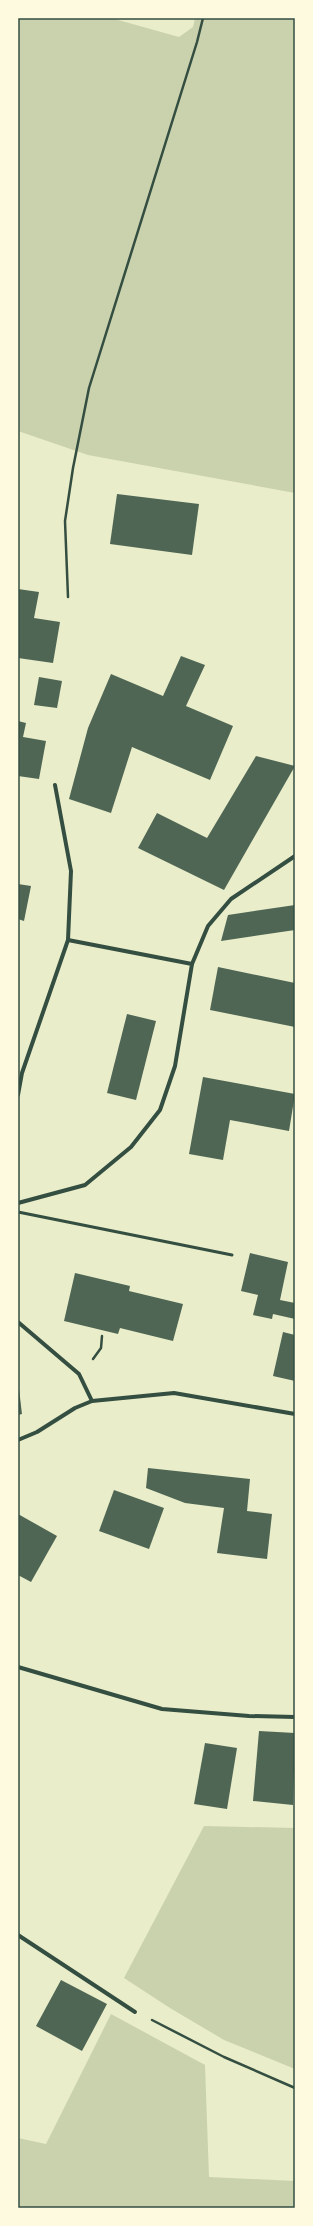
<svg xmlns="http://www.w3.org/2000/svg" width="313" height="2226" font-family="Barlow,sans-serif">
<style>
.green{fill:#cad2ad}
.building{fill:#4f6655}
.lines{fill:none;stroke-linecap:round;stroke-linejoin:round}
.path{stroke:#344e41;stroke-width:2.5}
.service{stroke:#344e41;stroke-width:3}
.minor{stroke:#344e41;stroke-width:4}
.neatline{fill:none;stroke:#344e41;stroke-width:1.5}
</style>
<rect width="100%" height="100%" fill="#e9edc9"/>
<g class="green">
<polygon points="18,18 111,18 179,37 193,27 195,18 295,18 295,493 88,455 18,431"/>
<polygon points="204,1826 295,1828 295,2069 224,2040 170,2008 124,1978"/>
<polygon points="111,2014 205,2065 209,2177 295,2181 295,2208 18,2208 18,2138 46,2144"/>
</g>
<g class="building">
<polygon points="117,494 199,504 192,555 110,544"/>
<polygon points="18,589 39,592 34,618 60,622 53,663 18,658"/>
<polygon points="181,656 205,665 186,706 233,726 210,780 132,747 111,813 69,799 88,728 111,674 163,696"/>
<polygon points="39,677 62,681 57,708 34,705"/>
<polygon points="18,721 26,723 23,737 46,741 39,779 18,776"/>
<polygon points="256,756 295,766 224,890 138,848 157,813 207,838"/>
<polygon points="18,884 31,886 24,921 18,919"/>
<polygon points="295,905 295,930 221,941 228,915"/>
<polygon points="218,967 295,983 295,1027 210,1010"/>
<polygon points="127,1014 156,1021 136,1100 107,1093"/>
<polygon points="203,1077 295,1094 289,1131 230,1120 223,1160 189,1154"/>
<polygon points="250,1253 288,1262 280,1300 295,1303 295,1319 273,1314 272,1319 253,1315 258,1295 241,1291"/>
<polygon points="75,1273 130,1286 129,1291 183,1304 173,1341 120,1328 118,1334 64,1321"/>
<polygon points="283,1332 295,1335 295,1381 273,1376"/>
<polygon points="18,1381 22,1414 18,1415"/>
<polygon points="148,1468 250,1479 247,1511 272,1514 267,1559 217,1553 224,1508 185,1503 146,1488"/>
<polygon points="114,1490 164,1508 149,1549 99,1531"/>
<polygon points="18,1514 57,1536 31,1582 18,1575"/>
<polygon points="259,1731 295,1733 293,1805 253,1801"/>
<polygon points="205,1743 237,1748 227,1809 194,1804"/>
<polygon points="61,1980 107,2004 82,2051 36,2026"/>
</g>
<g class="lines">
<g class="path">
<polyline points="68,597 65,521 73,468 89,388 197,42 203,18"/>
<polyline points="93,1359 101,1348 102,1336"/>
<polyline points="152,2020 224,2057 295,2088"/>
</g>
<polyline class="service" points="18,1212 232,1255"/>
<g class="minor">
<polyline points="192,964 208,926 231,899 295,856"/>
<polyline points="18,1095 22,1073 68,940 71,871 55,785"/>
<polyline points="18,1203 85,1185 131,1147 160,1110 175,1066 192,964 68,940"/>
<polyline points="18,1322 79,1374 92,1401"/>
<polyline points="18,1440 37,1432 75,1408 92,1401 174,1393 295,1414"/>
<polyline points="18,1667 162,1709 249,1716 295,1717"/>
<polyline points="18,1935 135,2012"/>
</g>
</g>
<rect width="313" height="2226" fill="none" stroke="#fefae0" stroke-width="38"/>
<rect x="19" y="19" width="275" height="2188" class="neatline"/>
</svg>
